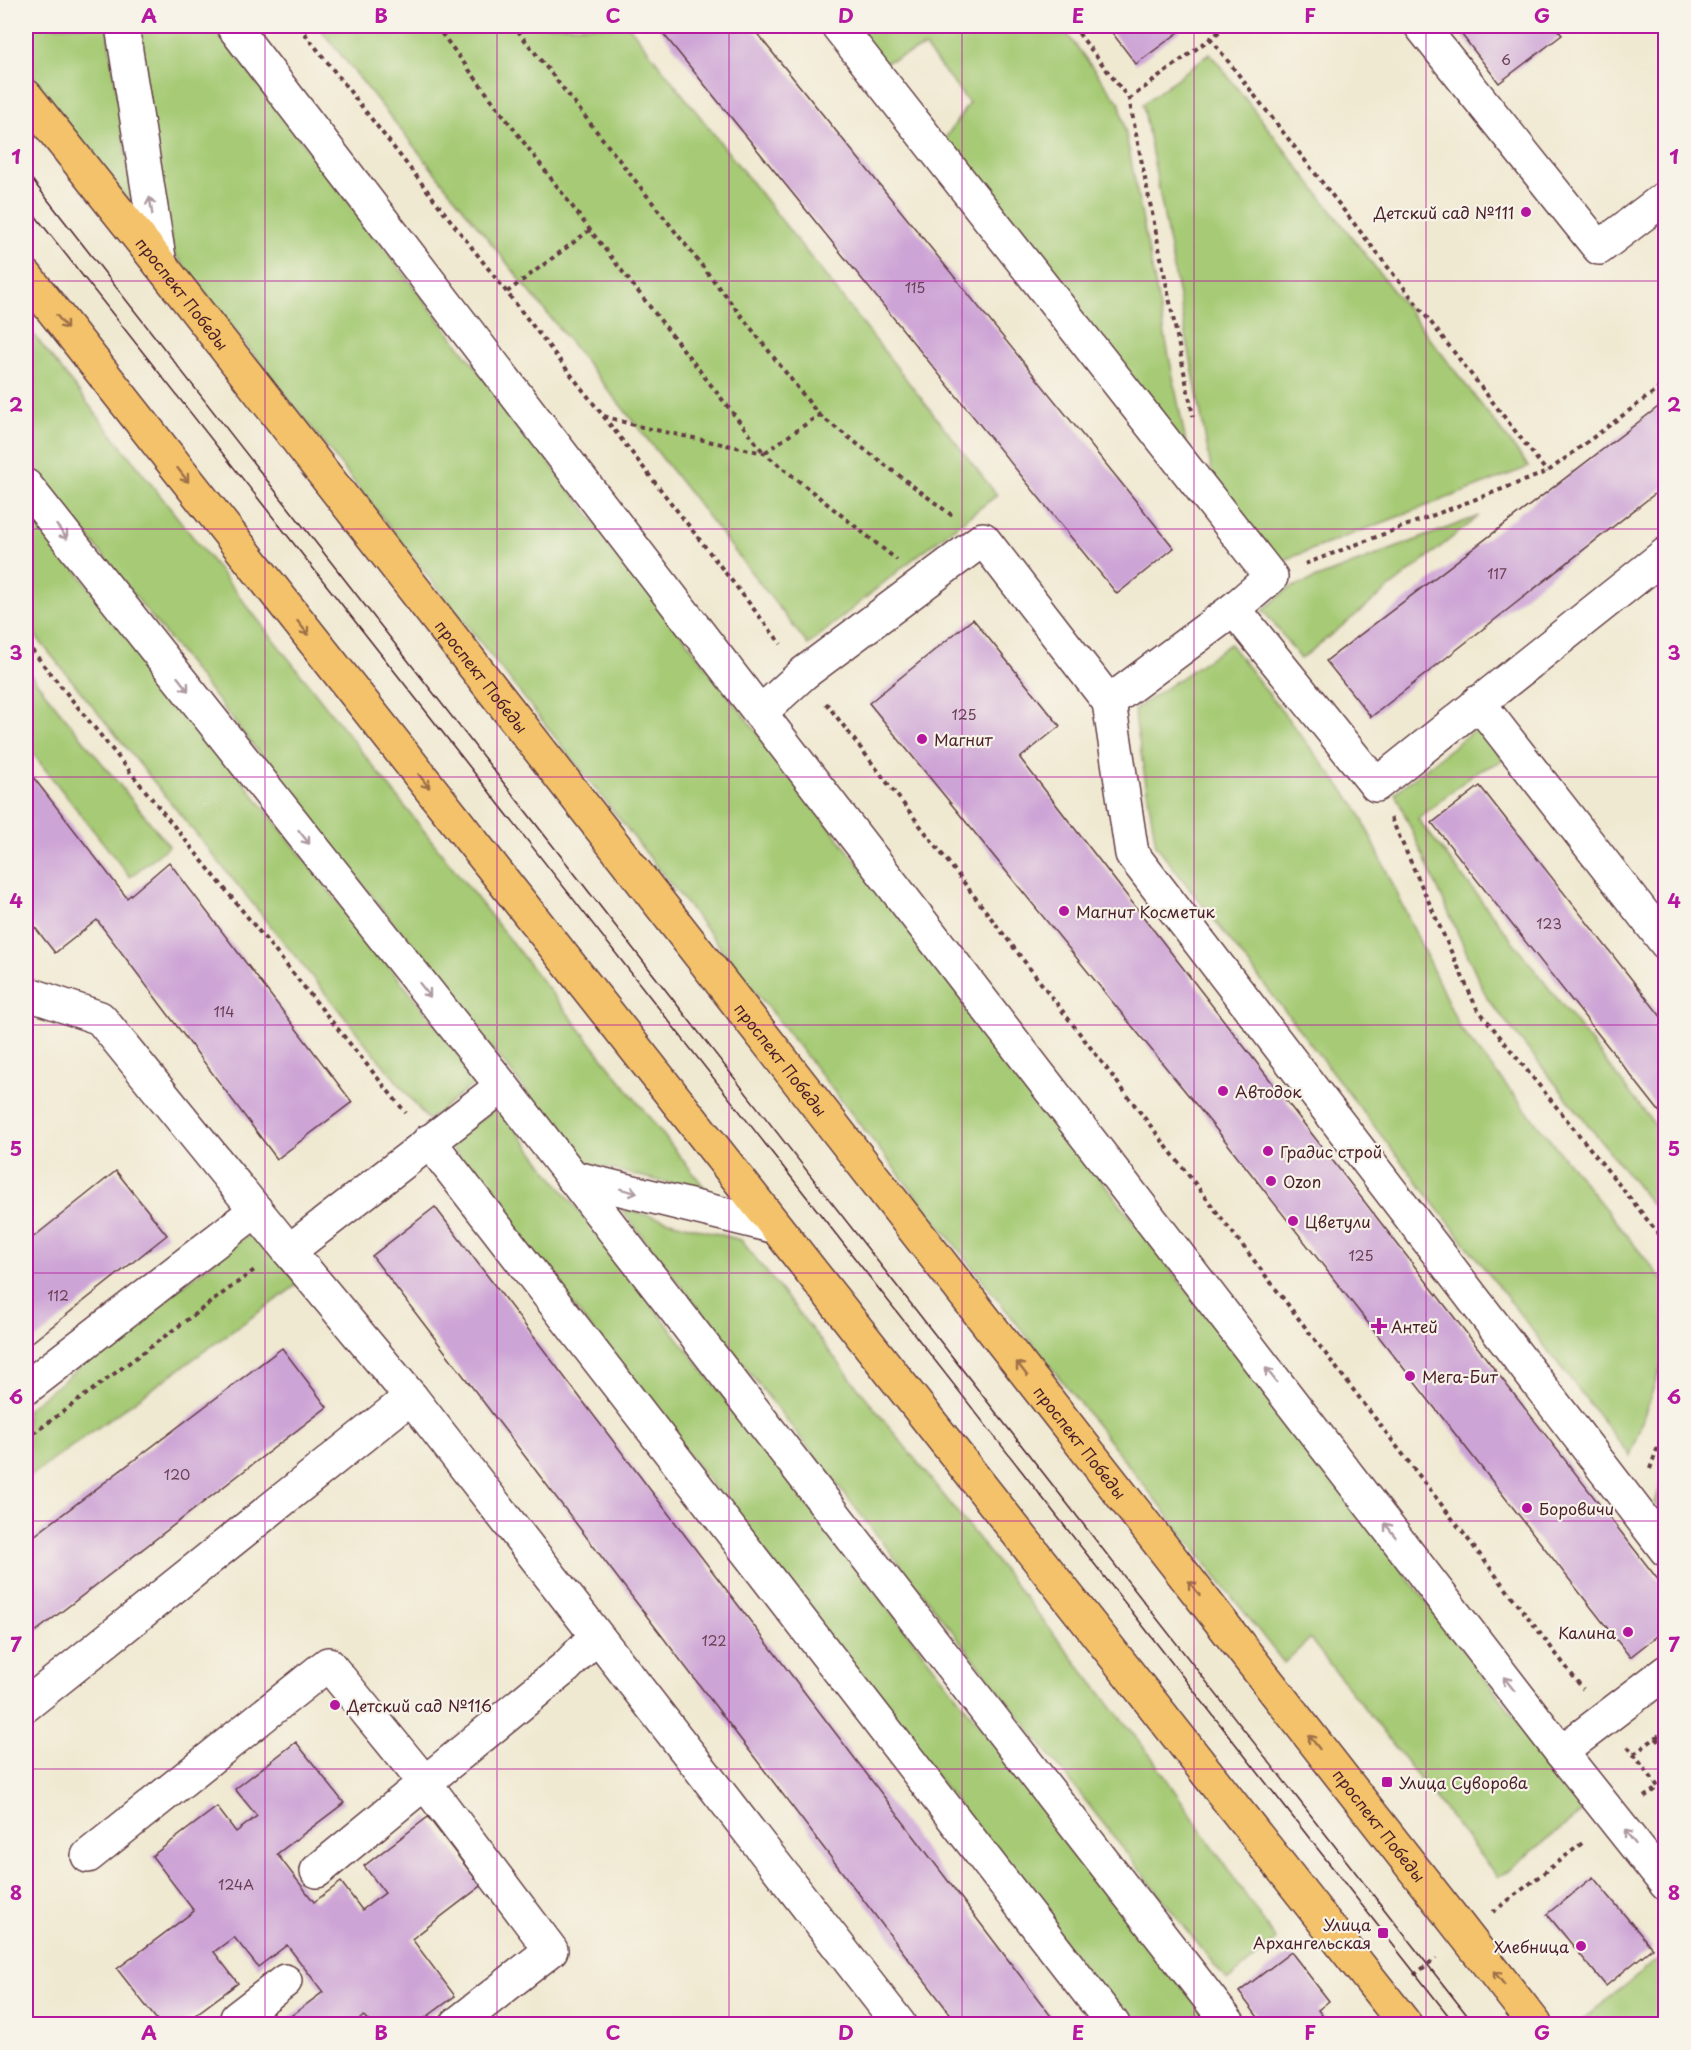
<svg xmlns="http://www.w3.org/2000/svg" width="1691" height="2050" font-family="'Playpen Sans',sans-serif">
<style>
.green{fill:#a6ca74;stroke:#787450;stroke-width:1.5}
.building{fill:#cda4d6}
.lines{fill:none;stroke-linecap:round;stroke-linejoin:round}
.minor-casing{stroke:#633d44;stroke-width:36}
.major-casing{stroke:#633d44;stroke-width:36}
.path{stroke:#633d44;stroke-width:4;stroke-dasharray:4.5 4.5;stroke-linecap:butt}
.minor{stroke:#fff;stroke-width:33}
.major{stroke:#f3c26a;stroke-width:33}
.tram{stroke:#4a1f2b;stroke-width:1.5}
.oneway{stroke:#ae9aa0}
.oneway2{stroke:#9e704a}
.grid{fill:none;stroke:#b5179e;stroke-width:1.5;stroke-opacity:0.55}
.poi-dot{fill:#b5179e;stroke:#f7f3e8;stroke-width:2}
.labels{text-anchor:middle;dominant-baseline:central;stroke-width:4.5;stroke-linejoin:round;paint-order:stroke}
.number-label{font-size:14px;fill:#6b4056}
.poi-label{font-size:16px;fill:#4a1f2b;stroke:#f7f3e8;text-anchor:start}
.street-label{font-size:16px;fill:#4a1f2b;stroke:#f7f3e8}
.neatline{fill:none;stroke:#b5179e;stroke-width:2}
.grid-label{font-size:20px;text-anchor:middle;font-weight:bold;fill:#b5179e}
</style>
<rect width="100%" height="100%" fill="#f7f3e8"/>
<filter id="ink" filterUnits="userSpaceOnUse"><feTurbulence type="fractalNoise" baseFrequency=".0167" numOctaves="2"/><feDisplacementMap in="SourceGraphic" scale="12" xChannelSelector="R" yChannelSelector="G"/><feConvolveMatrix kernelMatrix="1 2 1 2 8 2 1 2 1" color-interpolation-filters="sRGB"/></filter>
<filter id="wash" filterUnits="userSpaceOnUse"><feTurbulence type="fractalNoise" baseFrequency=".008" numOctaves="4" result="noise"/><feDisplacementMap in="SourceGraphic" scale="24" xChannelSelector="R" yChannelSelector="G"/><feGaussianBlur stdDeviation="1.35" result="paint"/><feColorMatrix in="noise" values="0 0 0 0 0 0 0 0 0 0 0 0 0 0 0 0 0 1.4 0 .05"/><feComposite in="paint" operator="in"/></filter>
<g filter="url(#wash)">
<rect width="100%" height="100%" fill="#f0e9d2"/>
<g class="green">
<polygon points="26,26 107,26 134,208 26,70"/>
<polygon points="135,26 213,26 1586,1809 1498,1878 1310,1639 1284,1663 173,252"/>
<polygon points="318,26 629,26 997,495 904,566 808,645 637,426"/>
<polygon points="849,26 1061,26 1120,104 1189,459 942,143 969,103 925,47 878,65"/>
<polygon points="1210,53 1529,467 1271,565 1216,495 1143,104"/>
<polygon points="26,325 709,1193 582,1162 26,458"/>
<polygon points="26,507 479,1080 428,1120 26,624"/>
<polygon points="1479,516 1301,659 1263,610 1288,589"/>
<polygon points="1230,644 1357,808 1460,1028 1665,1283 1665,1355 1630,1456 1156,845 1134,710"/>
<polygon points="26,669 169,846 130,877 26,745"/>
<polygon points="1479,726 1504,760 1473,774 1418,819 1665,1138 1665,1221 1487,998 1395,793"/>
<polygon points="498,1107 1212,2024 1127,2024 449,1144"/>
<polygon points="620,1208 741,1240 1153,1759 1276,1940 1227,1981"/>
<polygon points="255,1229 298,1284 26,1479 26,1410"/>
<polygon points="1665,1472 1665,1516 1655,1503"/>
<polygon points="1665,1954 1665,2024 1577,2024"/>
</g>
<g id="blocks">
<g class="building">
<polygon points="657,26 751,26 1174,548 1117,594"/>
<polygon points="1107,26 1187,26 1136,64"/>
<polygon points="1455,26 1554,26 1562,35 1499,83"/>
<polygon points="1666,401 1666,485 1371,717 1326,661"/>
<polygon points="973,619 1060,726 1020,758 1666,1590 1666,1629 1630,1657 1220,1134 869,703"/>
<polygon points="26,768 127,898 169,862 352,1102 277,1159 97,920 55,953 26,916"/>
<polygon points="1480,786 1666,1023 1666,1120 1432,823"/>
<polygon points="116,1171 167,1235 26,1347 26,1243"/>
<polygon points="435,1207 1057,2024 958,2024 372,1256"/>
<polygon points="282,1348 327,1407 26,1639 26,1542"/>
<polygon points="296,1742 344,1803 277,1854 314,1902 341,1882 362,1910 385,1893 364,1866 428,1817 481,1886 412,1939 455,1996 417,2024 371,2024 364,2016 353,2024 280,2024 323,1992 287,1945 258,1967 234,1937 214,1952 238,1983 183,2024 160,2024 117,1969 194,1911 152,1856 217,1807 236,1832 257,1816 235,1789"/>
<polygon points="1593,1877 1652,1948 1606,1986 1547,1914"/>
<polygon points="1291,1952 1329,2001 1318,2010 1329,2024 1263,2024 1239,1992"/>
</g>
</g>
</g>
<g filter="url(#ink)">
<use href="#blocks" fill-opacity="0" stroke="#633d44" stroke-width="1.5"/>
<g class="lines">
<g class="minor-casing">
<g id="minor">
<polyline points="122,26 160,264"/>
<polyline points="233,26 760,713 1561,1752 1666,1884"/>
<polyline points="1421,26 1599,248 1666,197"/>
<polyline points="26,486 502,1086 1229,2024"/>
<polyline points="1234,609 1376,785 1666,554"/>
<polyline points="1109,702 1132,854 1666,1550"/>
<polyline points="1478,702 1666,943"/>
<polyline points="760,713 804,673 983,539 1109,702 1234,609 1271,577 838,26"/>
<polyline points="26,993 100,1018 289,1251"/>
<polyline points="502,1086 289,1251 411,1397 899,2024"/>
<polyline points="429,1141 1113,2024"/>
<polyline points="572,1177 776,1227"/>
<polyline points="26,1388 256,1210"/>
<polyline points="26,1705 411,1397"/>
<polyline points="1561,1752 1666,1672"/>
<polyline points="88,1856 328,1664 425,1783 551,1950 457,2024"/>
<polyline points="317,1871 566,1667 596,1636"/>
<polyline points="236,2024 237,2018 285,1981"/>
</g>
</g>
<g class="major-casing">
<g id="major">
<path id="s1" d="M26 96 160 264 1535 2024"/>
<polyline points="26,276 1405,2024"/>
</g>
</g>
<g class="path">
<polyline points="299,26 781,644"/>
<polyline points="436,26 590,230 764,453 819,415 514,26"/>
<polyline points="1073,26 1129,99 1193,416"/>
<polyline points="1210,38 1547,472"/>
<polyline points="1129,99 1227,26"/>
<polyline points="507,292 590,230"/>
<polyline points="819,415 954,517"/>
<polyline points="604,416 637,426 764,453 897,560"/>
<polyline points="1305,564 1547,472 1666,383"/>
<polyline points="26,643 406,1113"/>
<polyline points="826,703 1583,1689"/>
<polyline points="1391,818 1476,1007 1666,1243"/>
<polyline points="26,1439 257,1268"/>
<polyline points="1650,1469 1666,1424"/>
<polyline points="1656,1738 1666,1749"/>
<polyline points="1628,1747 1666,1797"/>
<polyline points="1634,1754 1666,1730"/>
<polyline points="1644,1797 1658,1787"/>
<polyline points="1493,1912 1585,1841"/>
<polyline points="1414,1975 1436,1958"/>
</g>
<use href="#minor" class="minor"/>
<use href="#major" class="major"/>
<g class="tram">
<polyline points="26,172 1474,2024"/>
<polyline points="26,204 447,738 1455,2024"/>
</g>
</g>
<defs><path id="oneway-shaft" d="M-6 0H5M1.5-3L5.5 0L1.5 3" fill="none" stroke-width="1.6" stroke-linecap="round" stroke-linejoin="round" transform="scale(1.5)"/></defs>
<g class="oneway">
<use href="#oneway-shaft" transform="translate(151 206) rotate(-99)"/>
<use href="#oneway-shaft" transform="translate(62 532) rotate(52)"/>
<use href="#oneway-shaft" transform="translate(183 684) rotate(52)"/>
<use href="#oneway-shaft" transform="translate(304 837) rotate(52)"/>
<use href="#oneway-shaft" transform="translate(425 990) rotate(52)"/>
<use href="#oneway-shaft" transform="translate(629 1191) rotate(14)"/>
<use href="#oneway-shaft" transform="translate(1271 1375) rotate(-128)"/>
<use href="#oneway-shaft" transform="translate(1390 1530) rotate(-128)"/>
<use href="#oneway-shaft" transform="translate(1509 1684) rotate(-128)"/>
<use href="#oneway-shaft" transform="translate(1630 1837) rotate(-128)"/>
</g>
<g class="oneway2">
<use href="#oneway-shaft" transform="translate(62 322) rotate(52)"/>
<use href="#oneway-shaft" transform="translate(183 475) rotate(52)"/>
<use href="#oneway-shaft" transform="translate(303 628) rotate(52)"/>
<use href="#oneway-shaft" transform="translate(424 781) rotate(52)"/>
<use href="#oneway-shaft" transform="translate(1022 1369) rotate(-128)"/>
<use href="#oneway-shaft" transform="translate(1194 1588) rotate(-128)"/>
<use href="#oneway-shaft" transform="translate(1314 1742) rotate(-128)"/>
<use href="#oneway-shaft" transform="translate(1499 1978) rotate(-128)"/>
</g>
</g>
<path class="grid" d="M265 26V2024M497 26V2024M729 26V2024M962 26V2024M1194 26V2024M1426 26V2024M26 281H1666M26 529H1666M26 777H1666M26 1025H1666M26 1273H1666M26 1521H1666M26 1769H1666"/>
<g class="poi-dot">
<circle cx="1526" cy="212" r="6"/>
<circle cx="922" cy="739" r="6"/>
<circle cx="1064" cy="911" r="6"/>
<circle cx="1223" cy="1091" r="6"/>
<circle cx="1268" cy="1151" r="6"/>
<circle cx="1271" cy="1181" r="6"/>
<circle cx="1293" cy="1221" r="6"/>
<path d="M1376 1317h6v6h6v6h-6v6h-6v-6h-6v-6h6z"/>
<circle cx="1410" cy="1376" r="6"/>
<circle cx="1527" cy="1508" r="6"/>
<circle cx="1628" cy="1632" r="6"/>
<circle cx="335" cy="1705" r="6"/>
<rect x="1381" y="1776" width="12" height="12" rx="3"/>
<rect x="1377" y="1927" width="12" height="12" rx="3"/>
<circle cx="1581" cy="1946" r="6"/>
</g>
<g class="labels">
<g class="number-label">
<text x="1506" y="59">6</text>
<text x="915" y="287">115</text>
<text x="1497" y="573">117</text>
<text x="964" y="714">125</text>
<text x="1549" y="923">123</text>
<text x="224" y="1011">114</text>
<text x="1361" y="1255">125</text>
<text x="58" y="1295">112</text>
<text x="177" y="1474">120</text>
<text x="714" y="1640">122</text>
<text x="236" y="1884">124А</text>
</g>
<g class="poi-label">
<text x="1514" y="212" text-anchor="end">Детский сад №111</text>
<text x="934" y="739">Магнит</text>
<text x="1076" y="911">Магнит Косметик</text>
<text x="1235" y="1091">Автодок</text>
<text x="1280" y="1151">Градис строй</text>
<text x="1283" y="1181">Ozon</text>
<text x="1305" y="1221">Цветули</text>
<text x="1391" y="1326">Антей</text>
<text x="1422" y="1376">Мега-Бит</text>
<text x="1539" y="1508">Боровичи</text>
<text x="1616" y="1632" text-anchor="end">Калина</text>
<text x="347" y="1705">Детский сад №116</text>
<text x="1399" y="1782">Улица Суворова</text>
<text x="1371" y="1924" text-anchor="end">Улица<tspan x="1371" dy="18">Архангельская</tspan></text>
<text x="1569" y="1946" text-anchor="end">Хлебница</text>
</g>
<g class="street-label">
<text stroke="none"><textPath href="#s1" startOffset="252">проспект Победы</textPath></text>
<text stroke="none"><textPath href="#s1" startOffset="738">проспект Победы</textPath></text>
<text stroke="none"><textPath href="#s1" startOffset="1224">проспект Победы</textPath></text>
<text stroke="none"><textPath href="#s1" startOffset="1710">проспект Победы</textPath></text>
<text stroke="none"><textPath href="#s1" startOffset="2196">проспект Победы</textPath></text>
</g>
</g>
<rect width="1691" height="2050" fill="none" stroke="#f7f3e8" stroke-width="66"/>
<rect x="33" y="33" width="1625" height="1984" class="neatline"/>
<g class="grid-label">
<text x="149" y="23">A</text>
<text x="381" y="23">B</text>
<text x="613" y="23">C</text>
<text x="846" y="23">D</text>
<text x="1078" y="23">E</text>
<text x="1310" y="23">F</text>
<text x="1542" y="23">G</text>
<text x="16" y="164">1</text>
<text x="1674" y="164">1</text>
<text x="16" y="412">2</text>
<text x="1674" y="412">2</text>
<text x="16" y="660">3</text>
<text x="1674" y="660">3</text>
<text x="16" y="908">4</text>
<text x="1674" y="908">4</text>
<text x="16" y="1156">5</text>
<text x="1674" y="1156">5</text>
<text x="16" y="1404">6</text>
<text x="1674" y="1404">6</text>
<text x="16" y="1652">7</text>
<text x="1674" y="1652">7</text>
<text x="16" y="1900">8</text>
<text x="1674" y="1900">8</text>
<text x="149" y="2040">A</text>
<text x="381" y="2040">B</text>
<text x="613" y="2040">C</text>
<text x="846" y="2040">D</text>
<text x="1078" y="2040">E</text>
<text x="1310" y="2040">F</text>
<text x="1542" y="2040">G</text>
</g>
</svg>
